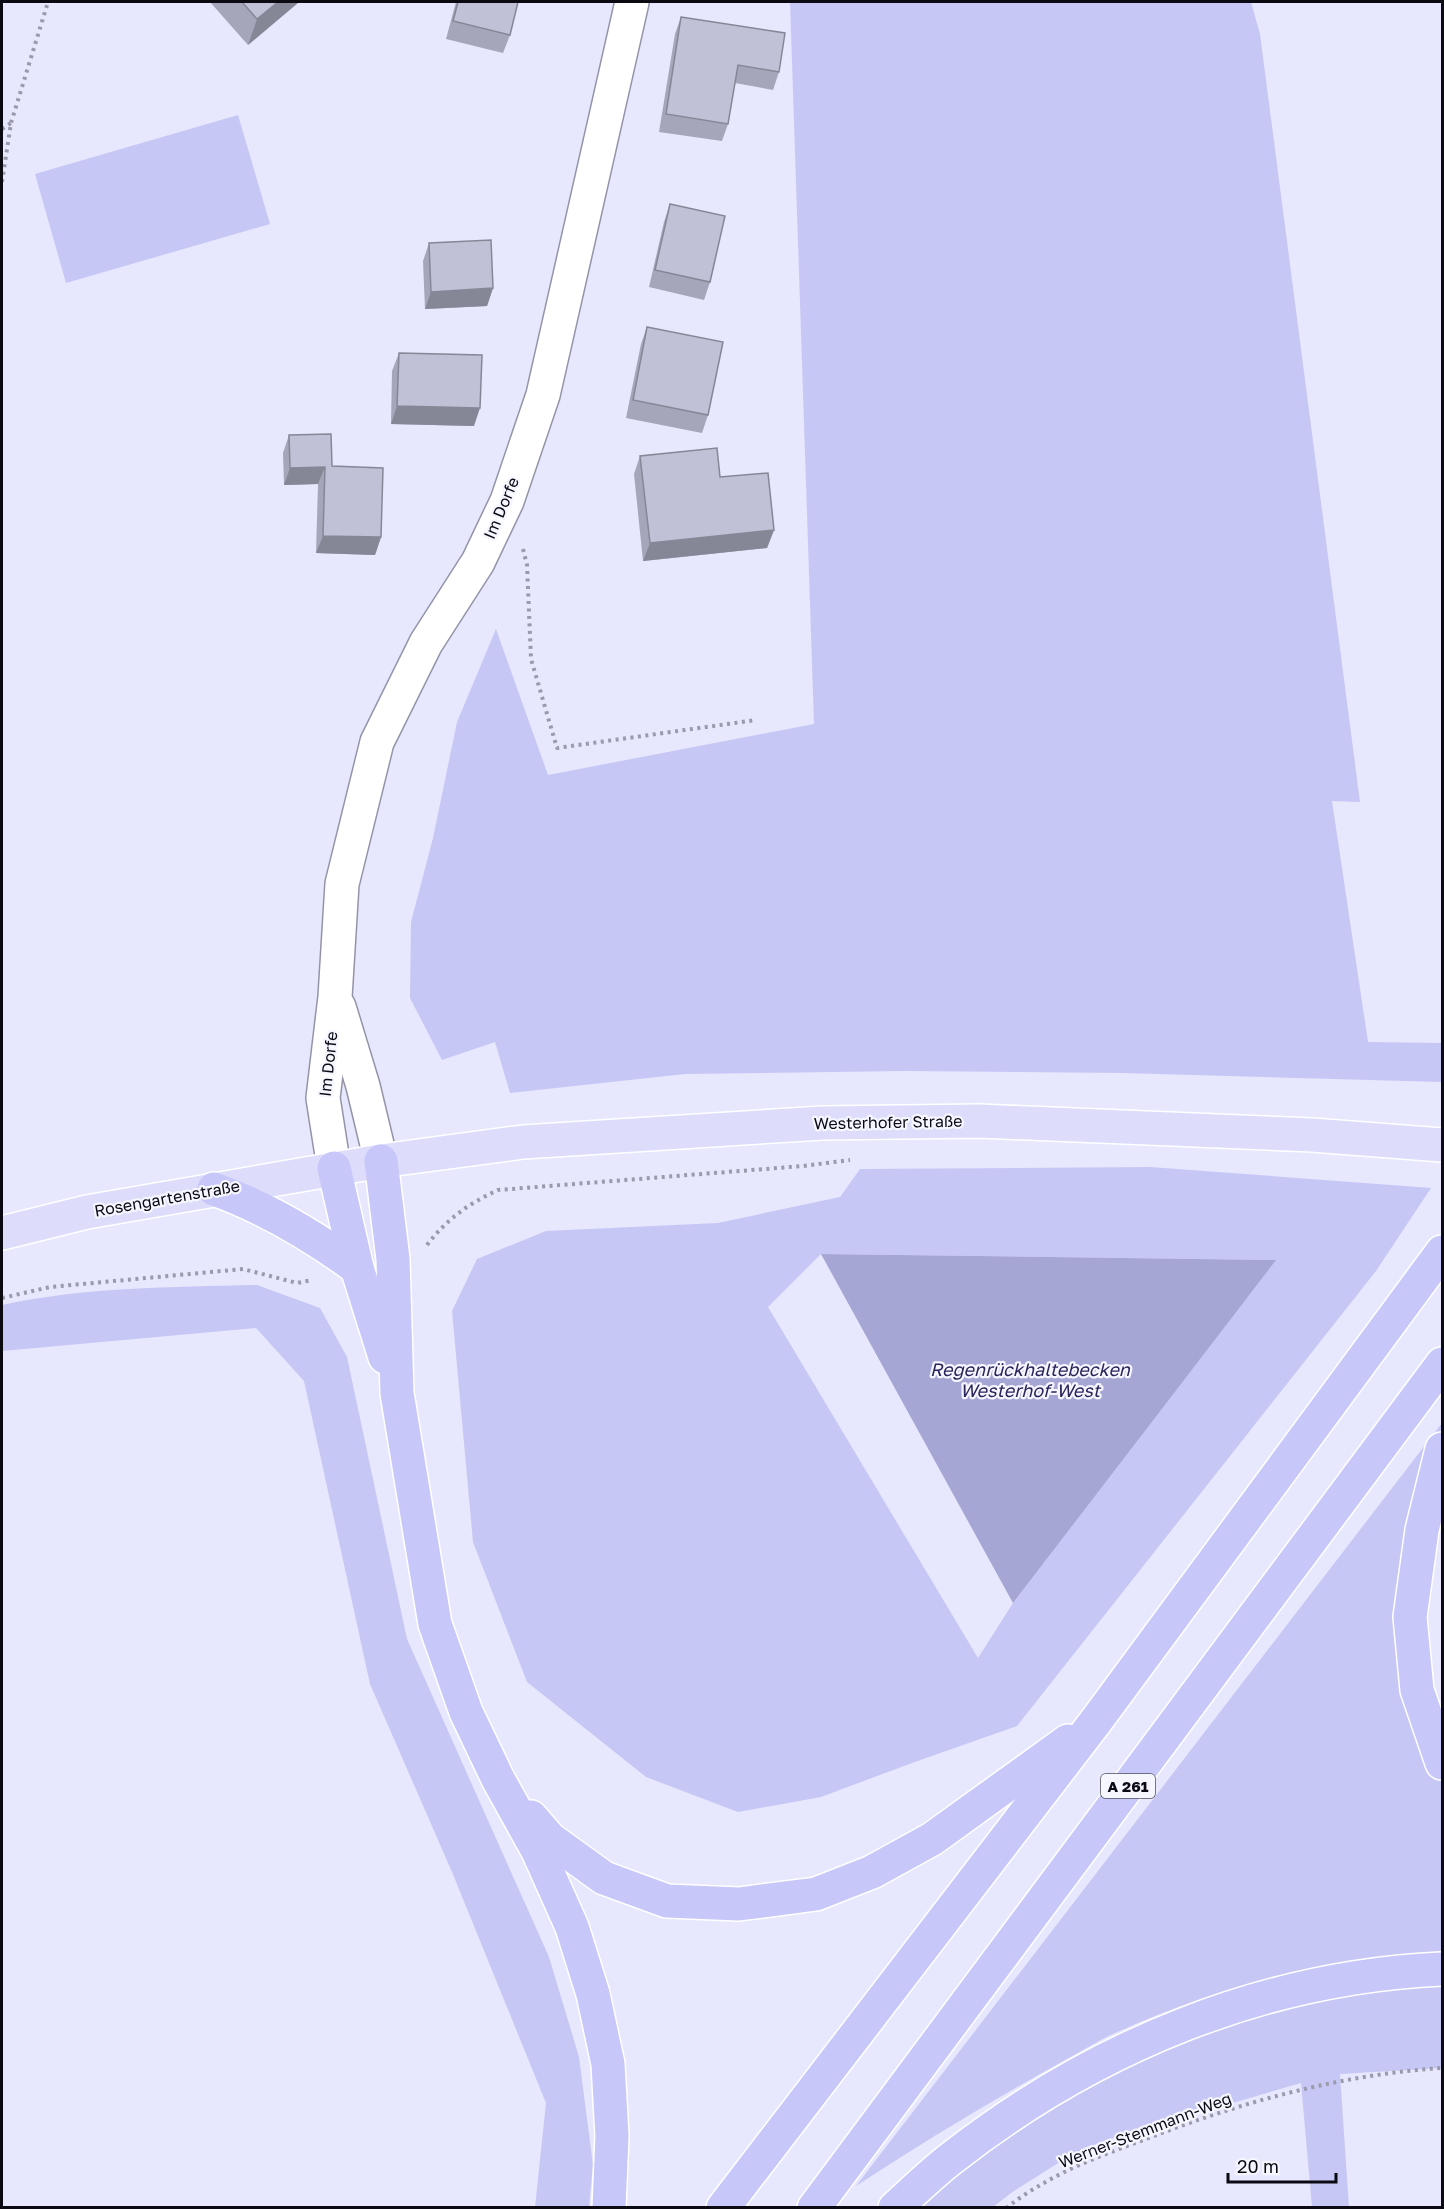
<svg xmlns="http://www.w3.org/2000/svg" width="1444" height="2209" font-family="'Golos Text',sans-serif">
<style>
.green{fill:#c7c7f5;fill-rule:evenodd}
.water{fill:#a6a6d4}
.lines{fill:none;stroke-linecap:round;stroke-linejoin:round}
.minor-casing{stroke:#9494a9;stroke-width:36}
.major-casing{stroke:#fff;stroke-width:36}
.highway-casing{stroke:#fff;stroke-width:36}
.path{stroke:#9a9aab;stroke-width:4;stroke-dasharray:3 4.5;stroke-linecap:butt}
.minor{stroke:#fff;stroke-width:33}
.major{stroke:#ddddfb;stroke-width:33}
.highway{stroke:#c7c7f9;stroke-width:33}
.wall{fill:#a5a6b9}
.shaded-wall{fill:#868796}
.building{fill:#c0c1d7;stroke:#868796;stroke-width:1.5}
.labels{text-anchor:middle;dominant-baseline:central;stroke-width:4.5;stroke-linejoin:round;paint-order:stroke}
.shield{fill:#f5f6ff;stroke:#515159;stroke-width:1.5}
.shield-label{font-size:15px;font-weight:bold;fill:#0b0a12}
.street-label{font-size:16px;fill:#0b0a12;stroke:#f5f6ff}
.water-label{font-size:18px;font-style:italic;fill:#2b245b;stroke:#f5f6ff}
</style>
<rect width="100%" height="100%" fill="#e7e7fe"/>
<g class="green">
<polygon points="790,2 1251,2 1260,34 1360,802 1332,801 1368,1042 1442,1043 1442,1082 1123,1073 905,1071 685,1074 510,1093 495,1042 442,1060 410,998 411,922 433,838 457,722 496,629 548,775 814,724"/>
<polygon points="238,115 270,224 66,283 35,174"/>
<path d="M1150 1167 1431 1188 1376 1271 1017 1726 912 1763 821 1797 738 1812 646 1777 527 1682 473 1542 452 1311 477 1259 546 1231 718 1223 840 1197 860 1169ZM821 1254 1275 1260 1013 1603 978 1658 768 1307Z"/>
<path d="M257 1285 320 1308 347 1357 407 1639 549 1957 579 2057 593 2165 589 2207H535L546 2103 452 1872 370 1684 304 1381 256 1328 2 1351V1305C85 1287 172 1287 257 1285Z"/>
<path d="M1442 1423V1449L1410 1617 1442 1763V1951C1332 1958 1224 1985 1122 2030 1100 2039 1079 2053 1058 2064 989 2102 922 2143 856 2186Z"/>
<polygon points="1408,1986 1442,1986 1442,2068 1340,2074 1349,2207 1312,2207 1301,2083 1100,2142 1063,2160 1011,2193 993,2207 912,2208 1001,2138 1097,2076 1202,2030 1310,1999"/>
</g>
<polygon class="water" points="821,1254 1276,1260 1013,1603"/>
<g class="lines">
<g class="minor-casing">
<g id="minor">
<polyline points="339,1007 363,1086 381,1161"/>
<polyline points="334,1168 323,1098 335,997 342,884 377,742 426,643 478,562 507,501 543,395 632,2"/>
</g>
</g>
<g class="major-casing">
<polyline id="major" points="2,1233 87,1212 381,1161 523,1142 822,1123 979,1121 1312,1135 1442,1145"/>
</g>
<g class="highway-casing">
<g id="highway">
<polyline points="381,1161 393,1259 397,1393 435,1624 466,1712 498,1779 538,1851 572,1927 593,1994 608,2064 612,2136 609,2208"/>
<polyline points="334,1168 357,1268 385,1357"/>
<path d="M214 1189C267 1208 312 1235 357 1268"/>
<polyline points="1442,1449 1422,1530 1410,1617 1417,1690 1442,1763"/>
<polyline points="531,1817 550,1839 604,1878 667,1901 739,1904 816,1894 872,1872 932,1839 1068,1741"/>
<polyline points="723,2208 1096,1721 1442,1252"/>
<polyline points="814,2208 1442,1364"/>
<path d="M895 2208C914 2191 933 2172 953 2157 1094 2047 1263 1977 1442 1969"/>
</g>
</g>
<g class="path">
<polyline points="2,129 11,123"/>
<polyline points="2,182 11,123 48,2"/>
<polyline points="523,549 527,565 531,659 557,748 756,720"/>
<path d="M427 1245C448 1218 468 1204 498 1190L803 1166 850 1160"/>
<polyline points="2,1298 50,1287 243,1269 297,1283 312,1280"/>
<path d="M1006 2208C1018 2199 1031 2190 1044 2183 1078 2163 1117 2150 1154 2136 1245 2101 1345 2074 1442 2068"/>
</g>
<use href="#minor" class="minor"/>
<use href="#major" class="major"/>
<use href="#highway" class="highway"/>
</g>
<g class="wall">
<polygon points="210,2 299,2 248,45"/>
<polygon points="456,2 518,2 510,35 503,53 446,39"/>
<polygon points="681,17 779,72 773,90 735,83 728,124 722,141 659,132 675,34"/>
<polygon points="670,204 710,282 704,300 649,287 664,222"/>
<polygon points="429,243 493,288 487,306 425,309 423,261"/>
<polygon points="647,327 708,415 702,433 626,418 641,344"/>
<polygon points="399,353 474,426 391,424 392,371"/>
<polygon points="289,435 332,466 381,537 375,555 316,553 318,484 284,485 283,453"/>
<polygon points="640,456 720,477 774,530 767,548 643,561 634,474"/>
</g>
<g class="shaded-wall">
<polygon points="278,2 299,2 248,45 257,19"/>
<polygon points="493,288 487,306 425,309 431,292"/>
<polygon points="397,406 480,408 474,426 391,424"/>
<polygon points="325,467 318,484 284,485 290,468"/>
<polygon points="774,530 767,548 643,561 650,543"/>
<polygon points="323,536 381,537 375,555 316,553"/>
</g>
<g class="building">
<polygon points="242,2 278,2 257,19"/>
<polygon points="458,2 518,2 510,35 453,21"/>
<polygon points="681,17 785,33 779,72 738,65 728,124 666,114"/>
<polygon points="670,204 725,216 710,282 655,270"/>
<polygon points="491,240 493,288 431,292 429,243"/>
<polygon points="647,327 723,342 708,415 633,400"/>
<polygon points="399,353 482,355 480,408 397,406"/>
<polygon points="331,434 332,466 383,468 381,537 323,536 325,467 290,468 289,435"/>
<polygon points="717,448 720,477 768,473 774,530 650,543 640,456"/>
</g>
<g class="labels">
<rect class="shield" x="1101" y="1774" width="54" height="24" rx="4.5"/>
<g class="shield-label">
<text x="1128" y="1786">A 261</text>
</g>
<g class="street-label">
<text transform="translate(501 508) rotate(-67)">Im Dorfe</text>
<text transform="translate(328 1064) rotate(-84)">Im Dorfe</text>
<text transform="translate(888 1122) rotate(-1)">Westerhofer Straße</text>
<text transform="translate(167 1198) rotate(-10)">Rosengartenstraße</text>
<text transform="translate(1145 2130) rotate(-21)">Werner-Stemmann-Weg</text>
</g>
<g class="water-label">
<text x="1030" y="1369">Regenrückhaltebecken<tspan x="1030" dy="21">Westerhof-West</tspan></text>
</g>
</g>
<rect width="1444" height="2209" fill="none" stroke="#0b0a12" stroke-width="6"/>
<path d="M1228 2173v9h108v-9" fill="none" stroke="#0b0a12" stroke-width="3"/>
<text x="1237" y="2173" font-size="18" fill="#0b0a12" stroke="#f5f6ff" stroke-width="4.5" paint-order="stroke">20 m</text>
</svg>
